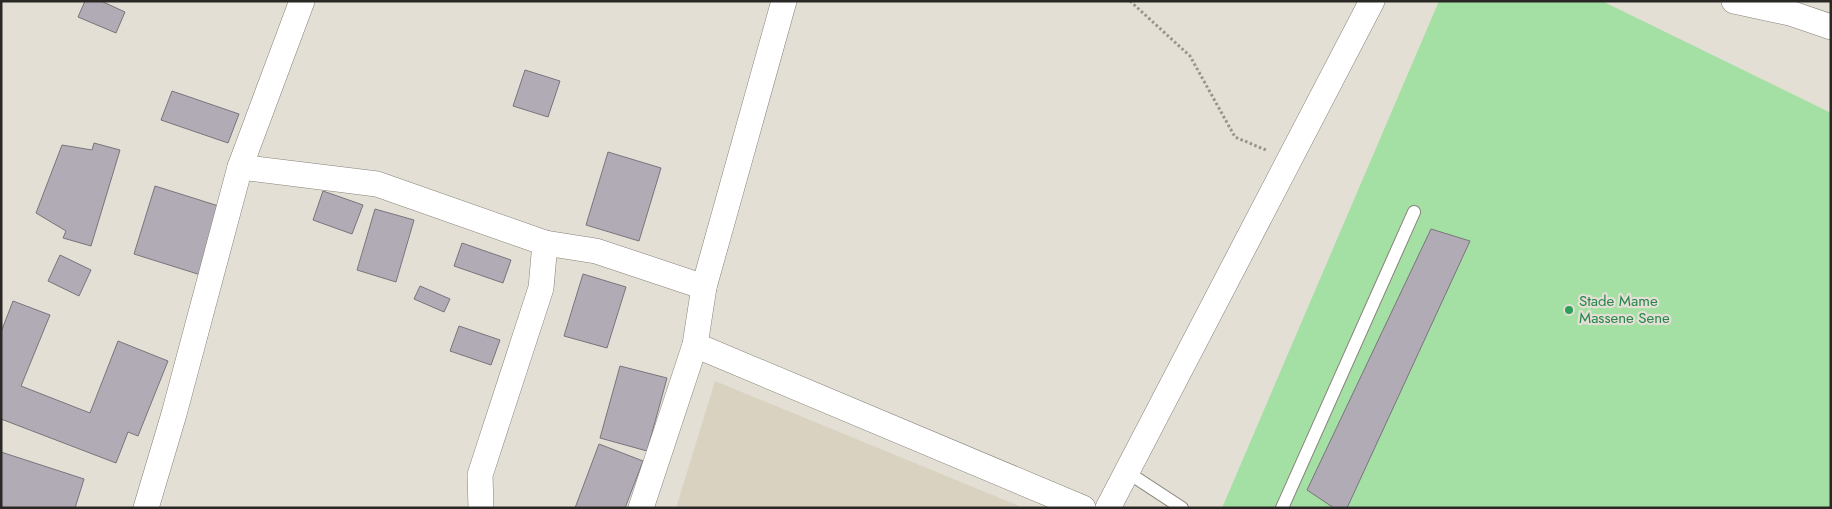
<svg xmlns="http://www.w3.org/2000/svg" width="1832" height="509" font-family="Jost,sans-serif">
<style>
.built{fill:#d9d2c0}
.green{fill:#a4dfa4}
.building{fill:#b1abb5;stroke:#79747d}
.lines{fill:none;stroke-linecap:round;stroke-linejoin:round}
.lane-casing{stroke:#868279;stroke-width:14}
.street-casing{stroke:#868279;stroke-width:26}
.path{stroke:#97948c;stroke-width:3;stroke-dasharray:2.5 2.5;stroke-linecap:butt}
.lane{stroke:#fff;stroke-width:12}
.street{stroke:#fff;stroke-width:25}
.leisure-dot{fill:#2e9e5b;stroke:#e3dfd4;stroke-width:2}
.labels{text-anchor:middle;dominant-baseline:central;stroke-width:4.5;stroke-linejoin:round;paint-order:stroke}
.leisure-label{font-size:15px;fill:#27864d;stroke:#e3dfd4;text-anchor:start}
</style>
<rect width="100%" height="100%" fill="#e3dfd4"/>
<polygon class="built" points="715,381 1024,508 676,508"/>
<polygon class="green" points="1439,1 1602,1 1831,113 1831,508 1222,508"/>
<g class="building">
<polygon points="85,1 101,1 125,12 116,33 78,17"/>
<polygon points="525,70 560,81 548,117 513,106"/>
<polygon points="172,91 239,114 228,143 161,120"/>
<polygon points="94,143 120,150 91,246 63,238 66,231 36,213 62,145 92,150"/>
<polygon points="608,152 661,168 639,241 586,225"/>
<polygon points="155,186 225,208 204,276 134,254"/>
<polygon points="323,191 363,205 352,234 313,220"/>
<polygon points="375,209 414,220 396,282 357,270"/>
<polygon points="1431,229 1470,241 1347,508 1334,508 1307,490"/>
<polygon points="462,243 511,260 503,283 454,266"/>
<polygon points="60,255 91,270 79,296 48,281"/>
<polygon points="583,274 626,287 607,348 564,336"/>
<polygon points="420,286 450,299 444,312 414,299"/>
<polygon points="13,301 50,315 21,386 90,413 118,341 168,361 138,436 128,432 116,463 1,419 1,332"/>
<polygon points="459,326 500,340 491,365 450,351"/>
<polygon points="620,366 667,378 647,451 600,438"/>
<polygon points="599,444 643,461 625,508 575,508"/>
<polygon points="1,452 84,479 75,508 1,508"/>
</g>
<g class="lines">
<g class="lane-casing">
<g id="lane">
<polyline points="1127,472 1182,508"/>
<polyline points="1282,508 1414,212"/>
</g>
</g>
<g class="street-casing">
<g id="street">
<polyline points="1734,1 1790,13 1831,27"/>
<polyline points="240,167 377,184 545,243 541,288 480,475 481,508"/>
<polyline points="545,243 596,251 704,287 695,345 641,508"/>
<polyline points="704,287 784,1"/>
<polyline points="695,345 1083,508"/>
<polyline points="146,508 174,414 240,167 302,1"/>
<polyline points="1108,508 1372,1"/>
</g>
</g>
<polyline class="path" points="1130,1 1190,56 1235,137 1266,150"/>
<use href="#lane" class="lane"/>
<use href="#street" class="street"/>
</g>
<circle class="leisure-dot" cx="1569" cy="310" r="5"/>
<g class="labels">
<g class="leisure-label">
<text x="1579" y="301">Stade Mame<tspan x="1579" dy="17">Massene Sene</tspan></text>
</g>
</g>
<rect width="1832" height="509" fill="none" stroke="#2a2824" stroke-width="5"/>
</svg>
